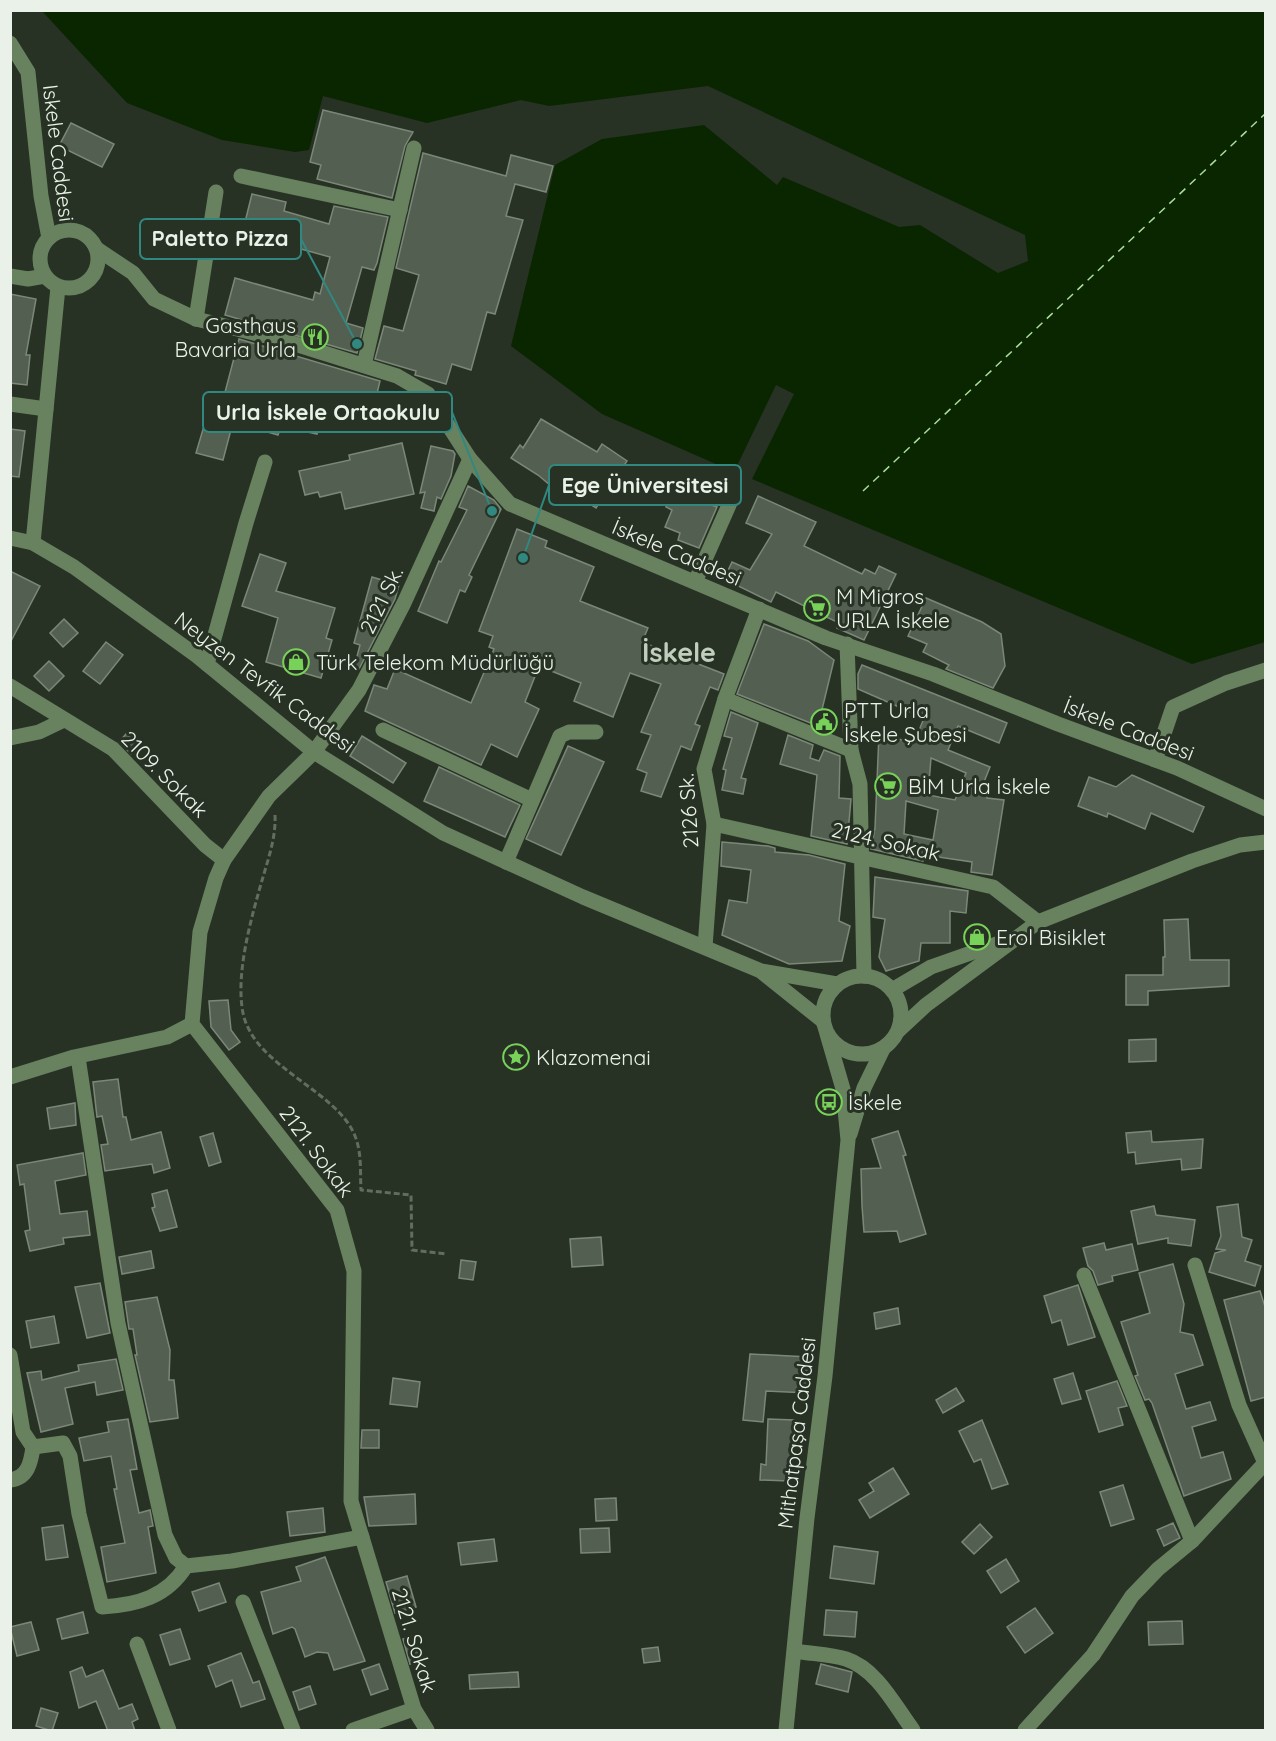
<svg xmlns="http://www.w3.org/2000/svg" width="1276" height="1741" font-family="Quicksand,sans-serif">
<style>
.water{fill:#0a2601}
.lines{fill:none;stroke-linecap:round;stroke-linejoin:round}
.ferry{stroke:#abdd9c;stroke-width:1.5;stroke-dasharray:8 6;stroke-linecap:butt}
.building{fill:#535f50;stroke:#7b8878;stroke-width:1.5;fill-rule:evenodd}
.path{stroke:#636c60;stroke-width:3;stroke-dasharray:6 3;stroke-linecap:butt}
.minor{stroke:#688260;stroke-width:15}
.labels{text-anchor:middle;dominant-baseline:central;stroke-width:6;stroke-linejoin:round;paint-order:stroke}
.street-label{font-size:21px;fill:#eaf1e8;stroke:#273224}
.poi-label{font-size:21px;fill:#eaf1e8;stroke:#273224;text-anchor:start}
.district-label{font-size:27px;font-weight:bold;fill:#c1cebd;stroke:#273224}
.leader{fill:none;stroke:#308880;stroke-width:2}
.callout-dot{fill:#308880;stroke:#273224;stroke-width:2}
.callout{fill:#273224;stroke:#308880;stroke-width:2}
.callout-label{font-size:22px;text-anchor:middle;font-weight:bold;fill:#eaf1e8}
</style>
<rect width="100%" height="100%" fill="#273224"/>
<polygon class="water" points="42,11 1265,11 1265,642 1192,664 752,479 794,394 776,385 734,472 602,414 511,346 555,165 602,139 704,125 777,185 783,177 899,227 920,225 998,273 1028,261 1025,235 708,86 549,106 521,100 427,123 323,96 309,150 295,152 222,140 127,103"/>
<g class="lines">
<polyline class="ferry" points="863,491 1266,113"/>
</g>
<g class="building">
<polygon points="323,110 413,132 405,146 392,198 317,179 321,165 310,162"/>
<polygon points="71,123 114,144 102,167 59,146"/>
<polygon points="423,153 506,176 511,155 553,166 546,192 515,184 506,216 523,220 495,314 487,312 471,370 452,364 446,384 415,375 416,371 375,359 384,326 403,331 419,275 396,268"/>
<polygon points="252,194 286,202 284,211 329,224 334,206 388,217 377,263 374,270 362,267 346,323 363,328 357,353 225,315 235,278 313,300 315,292 320,294 330,257 290,246 291,241 243,230"/>
<polygon points="10,294 36,299 26,355 30,355 27,385 10,383"/>
<polygon points="239,339 380,381 371,418 323,407 317,434 281,426 278,435 233,422 223,460 196,453 207,416 218,419"/>
<polygon points="541,419 597,452 602,444 627,461 596,508 573,493 569,500 550,488 551,486 538,475 511,458 520,445 523,448"/>
<polygon points="10,429 25,431 19,477 10,476"/>
<polygon points="402,443 414,494 345,509 341,492 320,497 318,492 305,495 299,471 350,460 349,455"/>
<polygon points="431,446 453,451 455,454 451,476 441,499 437,497 434,511 421,508 425,492 420,493"/>
<polygon points="677,479 710,492 706,503 717,507 699,548 678,540 680,533 665,527 672,510 666,507"/>
<polygon points="468,486 494,500 501,509 469,575 472,577 465,592 460,590 447,623 418,611 439,561 441,562 467,510 459,507"/>
<polygon points="758,496 816,522 804,546 862,574 865,569 875,574 879,566 896,574 864,640 837,628 839,623 776,592 771,602 724,579 732,562 750,570 772,534 746,523"/>
<polygon points="517,529 547,541 545,547 594,567 580,601 648,628 642,642 724,674 718,690 710,687 695,724 700,726 691,750 681,746 661,797 641,791 647,773 637,769 651,735 641,732 661,684 630,673 613,717 574,701 581,683 539,666 525,702 539,709 517,757 491,744 481,765 365,711 374,685 387,689 395,669 471,703 494,649 489,647 493,636 479,631"/>
<polygon points="260,554 286,563 276,591 335,608 326,638 332,640 321,678 266,662 278,618 242,606"/>
<polygon points="10,571 40,586 10,643"/>
<polygon points="372,577 399,585 395,599 359,669 354,668 360,645 354,643"/>
<polygon points="926,598 982,622 1001,634 1005,666 993,688 946,669 949,665 923,652 927,644 908,636"/>
<polygon points="64,619 78,633 63,647 50,633"/>
<polygon points="764,624 808,641 834,660 818,726 737,694"/>
<polygon points="106,642 123,655 100,684 83,671"/>
<polygon points="49,661 64,676 49,691 34,676"/>
<path d="M862 665 1007 723 999 743 958 726 948 750 990 767 980 792 987 793V798L1004 800 992 875 971 872 972 862 925 855 923 861 871 849 875 828 879 734 914 743 924 718 858 689V674ZM931 758 966 773 955 800 928 795ZM906 801 938 810 933 840 904 834Z"/>
<polygon points="731,712 758,723 741,778 746,779 743,794 722,790 726,770 723,769 732,738 724,736"/>
<polygon points="126,734 139,744 131,754 119,742"/>
<polygon points="788,735 813,745 810,758 819,761 824,750 840,756 839,798 851,799 847,844 811,836 817,775 780,764"/>
<polygon points="362,736 406,763 393,783 350,756"/>
<polygon points="568,746 604,762 561,855 526,839"/>
<polygon points="439,767 520,805 505,837 424,801"/>
<polygon points="1132,775 1204,807 1193,832 1151,813 1145,829 1108,813 1107,817 1078,806 1089,777 1116,787"/>
<polygon points="722,842 768,846 775,848 775,852 809,855 845,864 839,921 850,926 842,961 789,964 722,935 729,900 747,903 751,870 721,866"/>
<polygon points="875,877 968,891 966,913 950,911 950,943 921,943 919,961 886,971 879,957 885,919 873,917"/>
<polygon points="1188,919 1190,960 1229,960 1229,986 1148,991 1148,1005 1126,1005 1126,975 1163,975 1163,957 1165,957 1164,920"/>
<polygon points="228,1000 231,1030 240,1042 229,1050 211,1027 209,1001"/>
<polygon points="1156,1039 1156,1061 1129,1062 1129,1040"/>
<polygon points="118,1079 123,1117 126,1117 131,1140 161,1132 170,1168 154,1173 152,1164 105,1171 101,1145 108,1144 102,1116 97,1117 93,1082"/>
<polygon points="75,1103 76,1125 50,1129 47,1108"/>
<polygon points="898,1131 906,1155 903,1156 926,1234 900,1242 897,1231 864,1232 862,1206 861,1169 881,1168 872,1139"/>
<polygon points="1151,1131 1152,1142 1157,1142 1203,1139 1201,1168 1182,1170 1181,1159 1136,1164 1135,1152 1128,1153 1126,1133"/>
<polygon points="213,1133 221,1162 209,1166 200,1137"/>
<polygon points="83,1153 86,1175 55,1181 60,1214 87,1211 90,1235 63,1238 64,1244 30,1251 25,1231 30,1230 24,1184 20,1185 17,1165"/>
<polygon points="167,1190 177,1227 160,1231 152,1208 155,1207 152,1194"/>
<polygon points="1238,1204 1242,1237 1252,1240 1245,1261 1261,1266 1255,1286 1209,1272 1215,1253 1226,1250 1216,1249 1221,1236 1217,1207"/>
<polygon points="1154,1206 1156,1215 1195,1220 1191,1246 1168,1243 1168,1238 1138,1244 1131,1211"/>
<polygon points="601,1237 603,1265 572,1267 570,1239"/>
<polygon points="1104,1243 1106,1250 1132,1244 1138,1270 1112,1276 1113,1281 1098,1285 1093,1271 1088,1266 1083,1248"/>
<polygon points="151,1251 154,1268 122,1274 119,1257"/>
<polygon points="461,1260 476,1262 473,1280 459,1278"/>
<polygon points="1173,1264 1184,1304 1180,1332 1193,1335 1203,1365 1175,1374 1186,1409 1210,1402 1216,1420 1192,1427 1201,1458 1223,1452 1231,1479 1184,1496 1152,1403 1149,1399 1145,1400 1135,1376 1138,1375 1121,1322 1150,1313 1139,1273"/>
<polygon points="100,1283 110,1333 87,1338 75,1287"/>
<polygon points="1078,1285 1095,1337 1068,1345 1061,1320 1052,1323 1044,1296"/>
<polygon points="1260,1291 1266,1310 1266,1397 1251,1401 1224,1300"/>
<polygon points="157,1297 170,1350 169,1380 174,1380 178,1418 150,1422 135,1355 137,1355 133,1329 129,1329 125,1302"/>
<polygon points="898,1308 900,1324 876,1329 874,1313"/>
<polygon points="54,1316 59,1343 31,1348 26,1321"/>
<polygon points="750,1354 809,1357 808,1393 766,1391 763,1422 743,1420"/>
<polygon points="116,1359 123,1390 97,1395 95,1382 65,1388 73,1424 41,1432 27,1373 41,1371 42,1380 79,1371 78,1365"/>
<polygon points="1073,1373 1081,1399 1062,1404 1054,1379"/>
<polygon points="393,1378 420,1382 417,1407 390,1404"/>
<polygon points="1117,1381 1127,1406 1118,1408 1123,1425 1099,1432 1086,1391"/>
<polygon points="956,1388 964,1401 943,1413 936,1400"/>
<polygon points="128,1419 137,1469 130,1470 139,1513 150,1510 153,1526 148,1527 156,1573 107,1582 101,1547 125,1543 114,1489 117,1489 111,1456 84,1461 79,1438 109,1432 107,1422"/>
<polygon points="768,1419 794,1420 790,1481 760,1480 761,1464 766,1465"/>
<polygon points="982,1420 1008,1484 992,1489 981,1459 974,1462 959,1431"/>
<polygon points="362,1430 379,1430 379,1448 361,1448"/>
<polygon points="893,1468 909,1494 870,1518 859,1500 874,1491 869,1483"/>
<polygon points="1123,1485 1134,1519 1111,1526 1100,1492"/>
<polygon points="415,1494 416,1524 369,1526 364,1497"/>
<polygon points="616,1498 617,1520 596,1521 595,1499"/>
<polygon points="323,1508 325,1532 290,1536 287,1512"/>
<polygon points="1173,1523 1180,1538 1164,1546 1157,1530"/>
<polygon points="980,1524 992,1537 974,1554 962,1542"/>
<polygon points="63,1525 68,1557 46,1560 42,1528"/>
<polygon points="609,1528 610,1552 581,1553 580,1529"/>
<polygon points="494,1539 497,1561 461,1565 458,1543"/>
<polygon points="834,1546 878,1552 874,1584 830,1578"/>
<polygon points="325,1557 365,1661 334,1670 328,1653 317,1652 305,1657 295,1629 292,1627 273,1634 261,1592 301,1581 296,1567"/>
<polygon points="1006,1559 1019,1581 1001,1593 987,1571"/>
<polygon points="407,1576 416,1607 395,1613 386,1582"/>
<polygon points="219,1583 226,1602 199,1611 192,1592"/>
<polygon points="1035,1608 1053,1633 1025,1653 1007,1627"/>
<polygon points="826,1610 857,1612 855,1637 824,1635"/>
<polygon points="83,1612 88,1633 62,1639 57,1619"/>
<polygon points="1182,1621 1183,1644 1149,1645 1148,1622"/>
<polygon points="31,1622 39,1650 17,1656 10,1627"/>
<polygon points="180,1629 190,1659 170,1665 160,1635"/>
<polygon points="413,1636 420,1661 410,1664 403,1639"/>
<polygon points="658,1647 660,1661 644,1663 642,1649"/>
<polygon points="241,1653 253,1683 259,1681 265,1699 241,1707 232,1680 216,1687 208,1666"/>
<polygon points="379,1664 388,1689 371,1695 362,1670"/>
<polygon points="821,1664 852,1672 848,1692 816,1684"/>
<polygon points="82,1667 86,1677 103,1670 119,1709 132,1704 138,1719 132,1722 135,1731 108,1731 96,1701 79,1708 70,1672"/>
<polygon points="518,1672 519,1687 470,1689 469,1675"/>
<polygon points="310,1686 316,1704 299,1710 293,1692"/>
<polygon points="41,1708 58,1713 52,1731 36,1726"/>
</g>
<g class="lines">
<path class="path" d="M275 815C276 836 269 857 263 877 252 915 235 973 243 1013 254 1067 337 1090 355 1136 362 1153 360 1173 361 1190L411 1195 412 1250 447 1254"/>
<g class="minor">
<polyline points="10,43 28,72 41,196 49,238"/>
<polyline points="241,176 400,210"/>
<circle cx="69" cy="259" r="29"/>
<polyline points="97,249 133,273 154,299 196,319 279,339 397,376 428,394 470,459 510,504 826,638 933,674 1058,724 1177,768 1266,809"/>
<polyline points="10,276 28,279 45,276"/>
<polyline points="196,319 216,192"/>
<polyline points="364,365 414,148"/>
<polyline points="10,404 46,409"/>
<polyline points="10,538 33,543 74,567 197,656 314,752 443,833 583,897 761,971 837,984"/>
<polyline points="33,543 58,287"/>
<polyline points="695,582 733,496"/>
<polyline points="847,644 851,750 860,784 864,976"/>
<polyline points="207,664 246,523 265,462"/>
<polyline points="10,686 113,749 205,845 224,860"/>
<polyline points="725,699 851,750"/>
<polyline points="383,730 532,800"/>
<polyline points="10,738 39,732 64,720"/>
<polyline points="1155,760 1173,707 1226,683 1266,670"/>
<polyline points="714,824 993,887 1038,922"/>
<polyline points="506,862 560,736 569,732 596,732"/>
<polyline points="705,947 714,824 704,769 725,699 759,609"/>
<polyline points="763,973 823,1021"/>
<circle cx="862" cy="1015" r="39"/>
<polyline points="892,990 931,967 1002,942"/>
<polyline points="898,1031 926,1005 1038,922 1192,861 1240,845 1266,842"/>
<polyline points="78,1057 118,1323 165,1535 176,1558 186,1566 232,1561 362,1537"/>
<polyline points="10,1077 74,1057 167,1037 192,1024"/>
<polyline points="850,1134 864,1088 883,1049"/>
<polyline points="1195,1265 1239,1405 1265,1463"/>
<polyline points="1084,1275 1192,1541"/>
<path d="M10 1355 23 1432 33 1447C31 1462 28 1478 10 1480"/>
<path d="M33 1447 63 1443 70 1456 79 1514 102 1607C137 1605 167 1597 186 1566"/>
<polyline points="243,1602 293,1730"/>
<polyline points="137,1644 169,1730"/>
<path d="M795 1651C812 1654 830 1654 846 1659 877 1669 895 1706 913 1730"/>
<polyline points="353,1730 414,1709"/>
<polyline points="427,1730 414,1709 351,1501 354,1271 337,1210 192,1024 200,932 216,878 224,860 269,796 314,752 359,690 404,603 470,459"/>
<polyline points="786,1730 807,1518 825,1376 848,1140 843,1089 827,1034"/>
<polyline points="1025,1730 1093,1655 1132,1596 1158,1569 1192,1541 1266,1462"/>
</g>
</g>
<defs>
<g id="restaurant-ring" transform="scale(1.35)"><circle r="9.5" fill="#273224" stroke="#78d259" stroke-width="1.5"/><path d="M-5-6h1v4h1v-4h1v4h1v-4h1v5L-1.5 .5V6h-2V.5L-5-1ZM5-6V6H3V1.5H1.5Q1.5-4 5-6Z" fill="#78d259"/></g>
<g id="supermarket-ring" transform="scale(1.35)"><circle r="9.5" fill="#273224" stroke="#78d259" stroke-width="1.5"/><path d="M-6-5.5h2.5l.6 2H6L4.5 2H-2.5L-4.4-4H-6ZM-1.5 3.2a1.3 1.3 0 1 0 .1 0ZM3 3.2a1.3 1.3 0 1 0 .1 0Z" fill="#78d259"/></g>
<g id="shop-ring" transform="scale(1.35)"><circle r="9.5" fill="#273224" stroke="#78d259" stroke-width="1.5"/><path d="M-5-2.5h2.3a2.7 3.5 0 0 1 5.4 0H5L5.5 6h-11ZM-1.5-2.5h3a1.5 2.3 0 0 0-3 0Z" fill="#78d259"/></g>
<g id="civic-ring" transform="scale(1.35)"><circle r="9.5" fill="#273224" stroke="#78d259" stroke-width="1.5"/><path d="M-.6-6.5H3V-4.5H.6V-3L4-1V1h2V6H-6V1h2V-1L-.6-3ZM-1.2 2.5V6h2.4V2.5Z" fill="#78d259"/></g>
<g id="sight-ring" transform="scale(1.35)"><circle r="9.5" fill="#273224" stroke="#78d259" stroke-width="1.5"/><path d="M0-6L1.8-2.2L6-1.7L2.9 1.2L3.7 5.4L0 3.3L-3.7 5.4L-2.9 1.2L-6-1.7L-1.8-2.2Z" fill="#78d259"/></g>
<g id="bus-ring" transform="scale(1.35)"><circle r="9.5" fill="#273224" stroke="#78d259" stroke-width="1.5"/><path d="M-5-6H5V4H4V6H2V4H-2V6H-4V4H-5ZM-3.5-4V0h7V-4ZM-3.5 1.2v1.5H-2V1.2ZM2 1.2v1.5H3.5V1.2Z" fill="#78d259"/></g>
</defs>
<g fill-rule="evenodd">
<use href="#restaurant-ring" x="315" y="337"/>
<use href="#supermarket-ring" x="817" y="608"/>
<use href="#shop-ring" x="296" y="662"/>
<use href="#civic-ring" x="824" y="722"/>
<use href="#supermarket-ring" x="888" y="786"/>
<use href="#shop-ring" x="977" y="937"/>
<use href="#sight-ring" x="516" y="1057"/>
<use href="#bus-ring" x="829" y="1102"/>
</g>
<g class="labels">
<g class="street-label">
<text transform="translate(59 153) rotate(83)">Iskele Caddesi</text>
<text transform="translate(677 552) rotate(23)">İskele Caddesi</text>
<text transform="translate(381 600) rotate(-64)">2121 Sk.</text>
<text transform="translate(265 682) rotate(37)">Neyzen Tevfik Caddesi</text>
<text transform="translate(1129 729) rotate(21)">İskele Caddesi</text>
<text transform="translate(165 774) rotate(45)">2109. Sokak</text>
<text transform="translate(688 811) rotate(-94)">2126 Sk.</text>
<text transform="translate(886 841) rotate(13)">2124. Sokak</text>
<text transform="translate(317 1151) rotate(53)">2121. Sokak</text>
<text transform="translate(796 1433) rotate(-83)">Mithatpaşa Caddesi</text>
<text transform="translate(415 1640) rotate(73)">2121. Sokak</text>
</g>
<g class="poi-label">
<text x="296" y="325" text-anchor="end">Gasthaus<tspan x="296" dy="24">Bavaria Urla</tspan></text>
<text x="836" y="596">M Migros<tspan x="836" dy="24">URLA İskele</tspan></text>
<text x="316" y="662">Türk Telekom Müdürlüğü</text>
<text x="844" y="710">PTT Urla<tspan x="844" dy="24">İskele Şubesi</tspan></text>
<text x="908" y="786">BİM Urla İskele</text>
<text x="996" y="937">Erol Bisiklet</text>
<text x="536" y="1057">Klazomenai</text>
<text x="848" y="1102">İskele</text>
</g>
<g class="district-label">
<text x="679" y="652">İskele</text>
</g>
</g>
<path class="leader" d="M357 344L301 239M492 511L452 412M523 558L549 485"/>
<g class="callout-dot">
<circle cx="357" cy="344" r="6"/>
<circle cx="492" cy="511" r="6"/>
<circle cx="523" cy="558" r="6"/>
</g>
<g class="callout">
<rect x="140" y="219" width="161" height="40" rx="6"/>
<rect x="203" y="392" width="249" height="40" rx="6"/>
<rect x="549" y="465" width="192" height="40" rx="6"/>
</g>
<g class="callout-label">
<text x="220" y="246">Paletto Pizza</text>
<text x="328" y="420">Urla İskele Ortaokulu</text>
<text x="645" y="493">Ege Üniversitesi</text>
</g>
<rect width="1276" height="1741" fill="none" stroke="#eaf1e8" stroke-width="24"/>
</svg>
